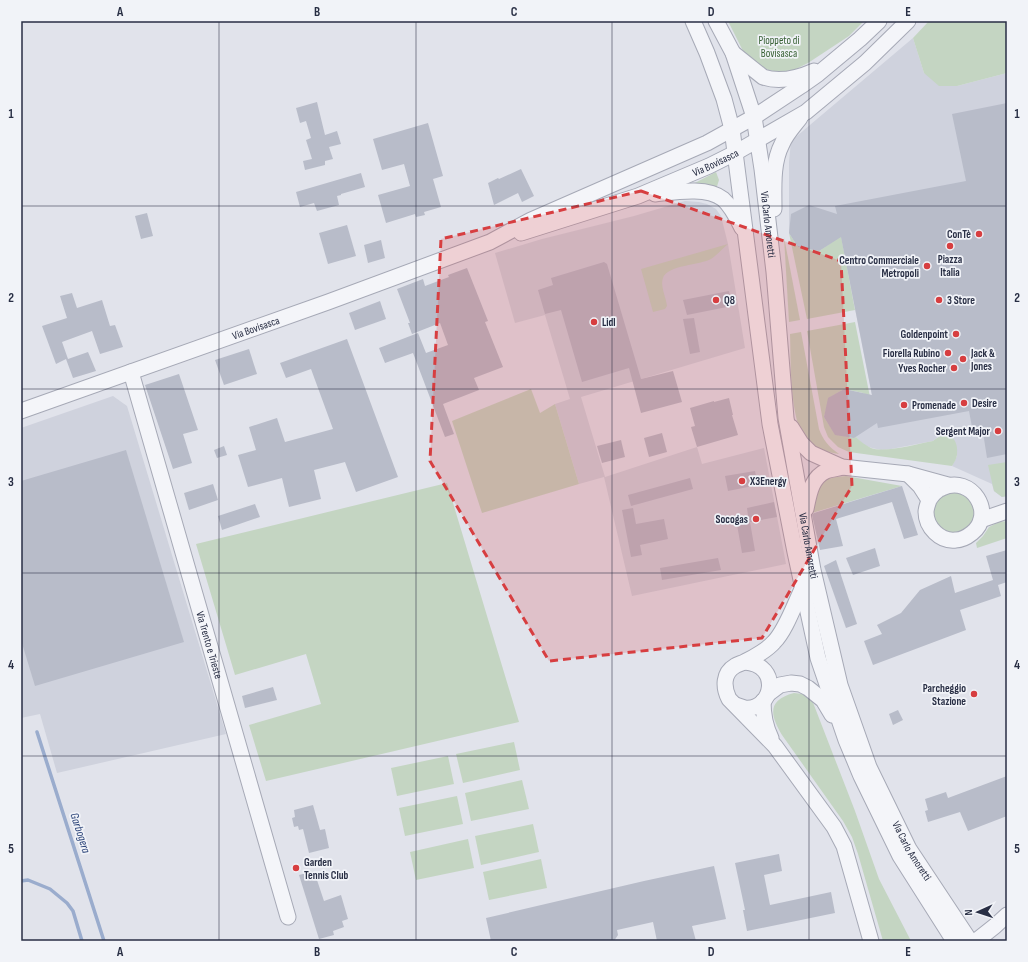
<svg xmlns="http://www.w3.org/2000/svg" width="1028" height="962" font-family="'Sofia Sans Condensed',sans-serif">
<style>
.built{fill:#cfd2dd}
.green{fill:#c4d5c2}
.lines{fill:none;stroke-linecap:round;stroke-linejoin:round}
.stream{stroke:#9aaccd;stroke-width:3.5}
.building{fill:#b8bcc9}
.minor-casing{stroke:#a6a9b6;stroke-width:17}
.minor{stroke:#f4f5f9;stroke-width:15}
.marked{fill:#d73e40;fill-opacity:0.2;stroke:#d73e40;stroke-width:3;stroke-dasharray:8 5;stroke-linejoin:round}
.grid{fill:none;stroke:#282e44;stroke-width:1;stroke-opacity:0.55}
.poi-dot{fill:#d73e40;stroke:#f1f3f8;stroke-width:1.5}
.labels{text-anchor:middle;dominant-baseline:central;stroke-width:3.5;stroke-linejoin:round;paint-order:stroke}
.park-label{font-size:11px;fill:#376034;stroke:#f1f3f8}
.street-label{font-size:11px;fill:#282e44;stroke:#f1f3f8}
.poi-label{font-size:11px;font-weight:bold;fill:#282e44;stroke:#f1f3f8;text-anchor:end}
.water-label{font-size:12px;font-style:italic;fill:#2f477b;stroke:#f1f3f8}
.neatline{fill:none;stroke:#282e44;stroke-width:1.5}
.grid-label{font-size:13px;text-anchor:middle;font-weight:bold;fill:#282e44}
</style>
<rect width="100%" height="100%" fill="#e1e3eb"/>
<g class="built">
<polygon points="913,38 924,73 957,86 1007,73 1007,496 1002,497 994,491 992,484 952,466 957,456 938,437 933,441 891,449 881,450 872,448 864,445 856,437 853,438 835,435 824,417 828,398 844,389 872,396 841,237 819,251 798,247 789,233 789,162 791,141"/>
<polygon points="685,201 699,202 707,204 716,209 721,216 728,244 745,348 581,397 605,477 697,447 702,464 764,448 786,564 632,596 604,477 579,484 555,404 570,399 545,315 515,323 495,253 542,239 634,216"/>
<polygon points="113,396 127,406 226,734 57,773 40,714 21,718 21,428"/>
</g>
<g class="green">
<polygon points="728,21 864,21 849,36 808,63 794,70 779,72 764,69 744,53"/>
<polygon points="929,21 1007,21 1007,73 957,86 939,86 924,73 913,38"/>
<polygon points="716,172 719,180 715,193 689,186"/>
<polygon points="789,233 798,247 819,251 831,243 833,238 841,236 855,310 807,319"/>
<polygon points="784,237 800,320 789,322"/>
<path d="M728 244C723 248 717 255 711 259 701 265 667 265 663 278 660 286 666 297 667 306L665 309 653 312 641 269Z"/>
<path d="M855 322 870 397 863 393 844 389 829 398 824 417 835 434 853 438 856 437C860 441 865 445 871 448 885 453 917 444 933 441 946 429 959 437 957 454 957 458 954 463 952 466L849 452 838 447 828 437 824 427 807 331Z"/>
<path d="M801 332 819 429C823 440 829 447 839 454 827 452 814 449 806 440 789 419 791 360 790 334Z"/>
<polygon points="531,389 540,413 555,404 579,484 482,513 452,421"/>
<polygon points="1007,462 1007,496 1002,497 994,491 988,465"/>
<polygon points="846,476 902,486 812,513 811,505 820,486 827,479 836,477"/>
<polygon points="447,483 519,722 266,781 249,725 321,704 306,654 235,675 196,544"/>
<polygon points="957,491 969,497 976,511 972,525 958,534 948,534 935,523 932,513 934,503 942,494"/>
<polygon points="1007,521 1007,538 977,548 976,543 983,536 989,527 999,522"/>
<path d="M794 693 803 694 812 700 855 811 879 879 911 941H883L858 854 852 837 843 821 782 735C770 715 767 700 794 693Z"/>
<polygon points="514,742 520,770 463,783 456,754"/>
<polygon points="448,756 454,784 397,796 391,768"/>
<polygon points="522,780 529,809 471,821 465,793"/>
<polygon points="457,796 463,824 405,836 399,808"/>
<polygon points="533,824 539,852 481,865 475,836"/>
<polygon points="468,839 474,868 416,880 410,852"/>
<polygon points="541,859 547,888 489,900 483,872"/>
</g>
<g class="lines">
<g class="stream">
<polyline points="37,732 104,941"/>
<polyline points="21,881 28,880 50,889 67,903 73,911 82,941"/>
</g>
</g>
<g class="building">
<polygon points="317,102 325,135 337,131 341,144 329,147 333,159 325,161 325,165 305,170 303,161 312,159 306,140 311,138 306,121 300,123 296,108"/>
<polygon points="1007,103 1007,454 987,458 982,426 972,427 969,411 878,428 877,423 854,438 835,435 824,417 828,398 844,389 872,395 841,237 819,251 798,247 789,233 791,214 809,205 837,214 835,206 966,181 952,114"/>
<polygon points="428,123 443,176 433,179 441,207 424,212 425,215 416,217 415,214 386,223 378,195 410,186 404,164 382,170 373,139"/>
<polygon points="521,169 534,196 522,202 518,193 494,205 488,183 498,178 499,179"/>
<polygon points="361,173 365,187 341,194 341,195 337,196 339,205 317,211 314,203 300,207 296,192"/>
<polygon points="147,213 153,236 141,239 135,216"/>
<polygon points="347,225 356,256 328,264 319,233"/>
<polygon points="381,240 385,258 368,263 364,245"/>
<polygon points="604,262 607,264 641,379 673,371 682,402 641,413 629,368 582,382 561,310 545,314 538,290 553,285 551,278"/>
<polygon points="467,268 488,321 485,322 503,367 474,378 479,390 443,404 454,434 445,437 413,353 385,363 379,348 418,333 426,353 448,345 440,323 412,334 408,323 410,323 397,289 423,279 425,286 449,277 448,275"/>
<polygon points="729,291 732,306 687,315 683,300"/>
<polygon points="72,293 77,308 102,300 110,326 115,325 123,347 100,354 92,331 62,342 68,359 88,352 96,371 73,378 66,359 56,364 42,326 67,318 60,296"/>
<polygon points="380,301 386,319 355,330 349,313"/>
<polygon points="694,318 700,352 690,354 683,319"/>
<polygon points="347,339 398,477 356,492 345,462 314,470 321,499 289,507 282,478 248,487 238,455 256,450 249,427 277,418 285,442 333,429 311,369 286,378 280,363"/>
<polygon points="249,349 257,374 224,385 215,360"/>
<polygon points="179,374 198,430 183,434 192,463 173,469 145,385"/>
<polygon points="729,398 733,415 732,415 738,435 697,447 691,427 695,426 690,408 714,401 714,402"/>
<polygon points="662,433 667,452 649,457 644,438"/>
<polygon points="621,440 625,457 602,463 597,446"/>
<polygon points="224,446 227,455 217,458 214,450"/>
<polygon points="126,450 184,642 35,686 21,640 21,481"/>
<polygon points="755,471 758,485 728,491 725,476"/>
<polygon points="690,478 693,489 631,506 628,495"/>
<polygon points="213,484 218,500 189,510 184,493"/>
<polygon points="902,486 918,535 904,539 892,502 836,519 843,546 820,550 812,515 814,513"/>
<polygon points="774,502 777,517 750,522 755,551 742,553 736,519 748,516 747,508"/>
<polygon points="255,504 260,517 222,530 218,516"/>
<polygon points="633,508 636,524 664,519 668,539 640,545 642,555 631,557 622,510"/>
<polygon points="875,548 880,566 853,575 846,558"/>
<polygon points="1007,550 1007,582 998,585 1001,596 960,610 966,630 873,665 864,641 882,634 877,625 901,613 920,590 951,576 955,593 993,580 986,556"/>
<polygon points="718,558 721,570 662,580 660,568"/>
<polygon points="836,560 857,624 846,628 824,566"/>
<polygon points="273,687 277,700 245,708 242,696"/>
<polygon points="898,710 903,720 893,725 889,714"/>
<polygon points="1007,776 1007,816 968,831 960,812 928,822 925,811 928,810 925,799 946,792 948,798"/>
<polygon points="313,805 320,830 325,829 329,848 309,853 303,829 299,830 298,826 294,827 292,818 295,817 294,810"/>
<polygon points="779,854 782,871 764,875 770,905 831,892 835,913 747,931 743,910 745,910 735,863"/>
<polygon points="714,866 726,919 692,926 696,941 657,941 653,922 617,930 618,935 614,941 491,941 486,918 644,881"/>
<polygon points="314,871 324,901 341,895 348,919 342,921 344,927 333,931 334,935 319,939 299,875"/>
</g>
<g class="lines">
<g class="minor-casing">
<g id="minor">
<polyline points="693,21 707,53 724,99 732,129 770,424 795,552 818,658 846,740 861,776 900,856 954,941"/>
<path id="s1" d="M716 21 733 53 754 117 762 169 774 272 786 418 813 570 840 685 869 767 909 849 970 941"/>
<path d="M733 53 763 77C780 83 798 78 814 71"/>
<path d="M655 194C674 192 707 186 723 199 732 207 737 218 742 228"/>
<path d="M774 209C774 188 772 163 782 144 786 134 794 126 800 118"/>
<path id="s2" d="M521 233 638 196 709 166 735 153 806 112 865 63 908 21"/>
<path id="s3" d="M131 372 288 917"/>
<path id="s4" d="M21 411 328 302 490 242 531 220 707 143 754 117 801 86 818 74 860 39 879 21"/>
<polyline points="791,427 801,443 811,453 842,467 908,474 948,485"/>
<path d="M908 474 920 486 929 500C928 504 926 508 926 512 926 527 940 542 956 540 962 540 967 537 972 533 996 514 972 474 942 488 942 488 937 490 937 491 934 493 931 497 929 500"/>
<path d="M806 509C809 495 811 478 826 471 831 469 837 469 842 467"/>
<polyline points="981,520 1007,511"/>
<path d="M803 587C795 603 786 630 774 642 768 649 755 657 746 661 743 663 738 664 735 666 723 673 723 687 729 699L775 746 834 827 844 846 871 941"/>
<polyline points="768,694 780,685 791,683 800,684 808,688 823,700 832,715"/>
<path d="M763 701C763 715 765 726 771 738"/>
<path d="M736 705C739 706 742 707 745 708 773 711 782 665 745 662"/>
<polyline points="976,941 995,926 1007,915"/>
</g>
</g>
<use href="#minor" class="minor"/>
</g>
<path class="marked" d="M641 191 841 261 852 486 762 638 549 661 430 461 441 239Z"/>
<path class="grid" d="M219 21V941M416 21V941M612 21V941M809 21V941M21 206H1007M21 389H1007M21 573H1007M21 756H1007"/>
<g class="poi-dot">
<circle cx="979" cy="234" r="4"/>
<circle cx="950" cy="246" r="4"/>
<circle cx="927" cy="266" r="4"/>
<circle cx="716" cy="300" r="4"/>
<circle cx="939" cy="300" r="4"/>
<circle cx="594" cy="322" r="4"/>
<circle cx="956" cy="334" r="4"/>
<circle cx="948" cy="353" r="4"/>
<circle cx="963" cy="359" r="4"/>
<circle cx="954" cy="368" r="4"/>
<circle cx="964" cy="403" r="4"/>
<circle cx="904" cy="405" r="4"/>
<circle cx="998" cy="431" r="4"/>
<circle cx="742" cy="481" r="4"/>
<circle cx="756" cy="519" r="4"/>
<circle cx="974" cy="694" r="4"/>
<circle cx="296" cy="868" r="4"/>
</g>
<g class="labels">
<g class="park-label">
<text x="779" y="40">Pioppeto di<tspan x="779" dy="13">Bovisasca</tspan></text>
</g>
<g class="street-label">
<text stroke="none"><textPath href="#s2" startOffset="207">Via Bovisasca</textPath></text>
<text stroke="none"><textPath href="#s1" startOffset="212">Via Carlo Amoretti</textPath></text>
<text stroke="none"><textPath href="#s4" startOffset="249">Via Bovisasca</textPath></text>
<text stroke="none"><textPath href="#s1" startOffset="536">Via Carlo Amoretti</textPath></text>
<text stroke="none"><textPath href="#s3" startOffset="284">Via Trento e Trieste</textPath></text>
<text stroke="none"><textPath href="#s1" startOffset="860">Via Carlo Amoretti</textPath></text>
</g>
<g class="poi-label">
<text x="971" y="234">ConTè</text>
<text x="950" y="259" text-anchor="middle">Piazza<tspan x="950" dy="13">Italia</tspan></text>
<text x="919" y="260">Centro Commerciale<tspan x="919" dy="13">Metropoli</tspan></text>
<text x="724" y="300" text-anchor="start">Q8</text>
<text x="947" y="300" text-anchor="start">3 Store</text>
<text x="602" y="322" text-anchor="start">Lidl</text>
<text x="948" y="334">Goldenpoint</text>
<text x="940" y="353">Fiorella Rubino</text>
<text x="971" y="353" text-anchor="start">Jack &amp;<tspan x="971" dy="13">Jones</tspan></text>
<text x="946" y="368">Yves Rocher</text>
<text x="972" y="403" text-anchor="start">Desire</text>
<text x="912" y="405" text-anchor="start">Promenade</text>
<text x="990" y="431">Sergent Major</text>
<text x="750" y="481" text-anchor="start">X3Energy</text>
<text x="748" y="519">Socogas</text>
<text x="966" y="688">Parcheggio<tspan x="966" dy="13">Stazione</tspan></text>
<text x="304" y="862" text-anchor="start">Garden<tspan x="304" dy="13">Tennis Club</tspan></text>
</g>
<g class="water-label">
<text transform="translate(80 833) rotate(72)">Garbogera</text>
</g>
</g>
<rect width="1028" height="962" fill="none" stroke="#f1f3f8" stroke-width="44"/>
<g transform="translate(978 912) rotate(267)" stroke="#f1f3f8" stroke-width="3" paint-order="stroke">
<path d="M0-3L7 15L0 10L-7 15Z" fill="#282e44"/>
<text y="-6" font-size="11" font-weight="bold" text-anchor="middle" fill="#282e44">N</text>
</g>
<rect x="22" y="22" width="984" height="918" class="neatline"/>
<g class="grid-label">
<text x="120" y="16">A</text>
<text x="317" y="16">B</text>
<text x="514" y="16">C</text>
<text x="711" y="16">D</text>
<text x="908" y="16">E</text>
<text x="11" y="118">1</text>
<text x="1017" y="118">1</text>
<text x="11" y="302">2</text>
<text x="1017" y="302">2</text>
<text x="11" y="486">3</text>
<text x="1017" y="486">3</text>
<text x="11" y="669">4</text>
<text x="1017" y="669">4</text>
<text x="11" y="853">5</text>
<text x="1017" y="853">5</text>
<text x="120" y="956">A</text>
<text x="317" y="956">B</text>
<text x="514" y="956">C</text>
<text x="711" y="956">D</text>
<text x="908" y="956">E</text>
</g>
</svg>
